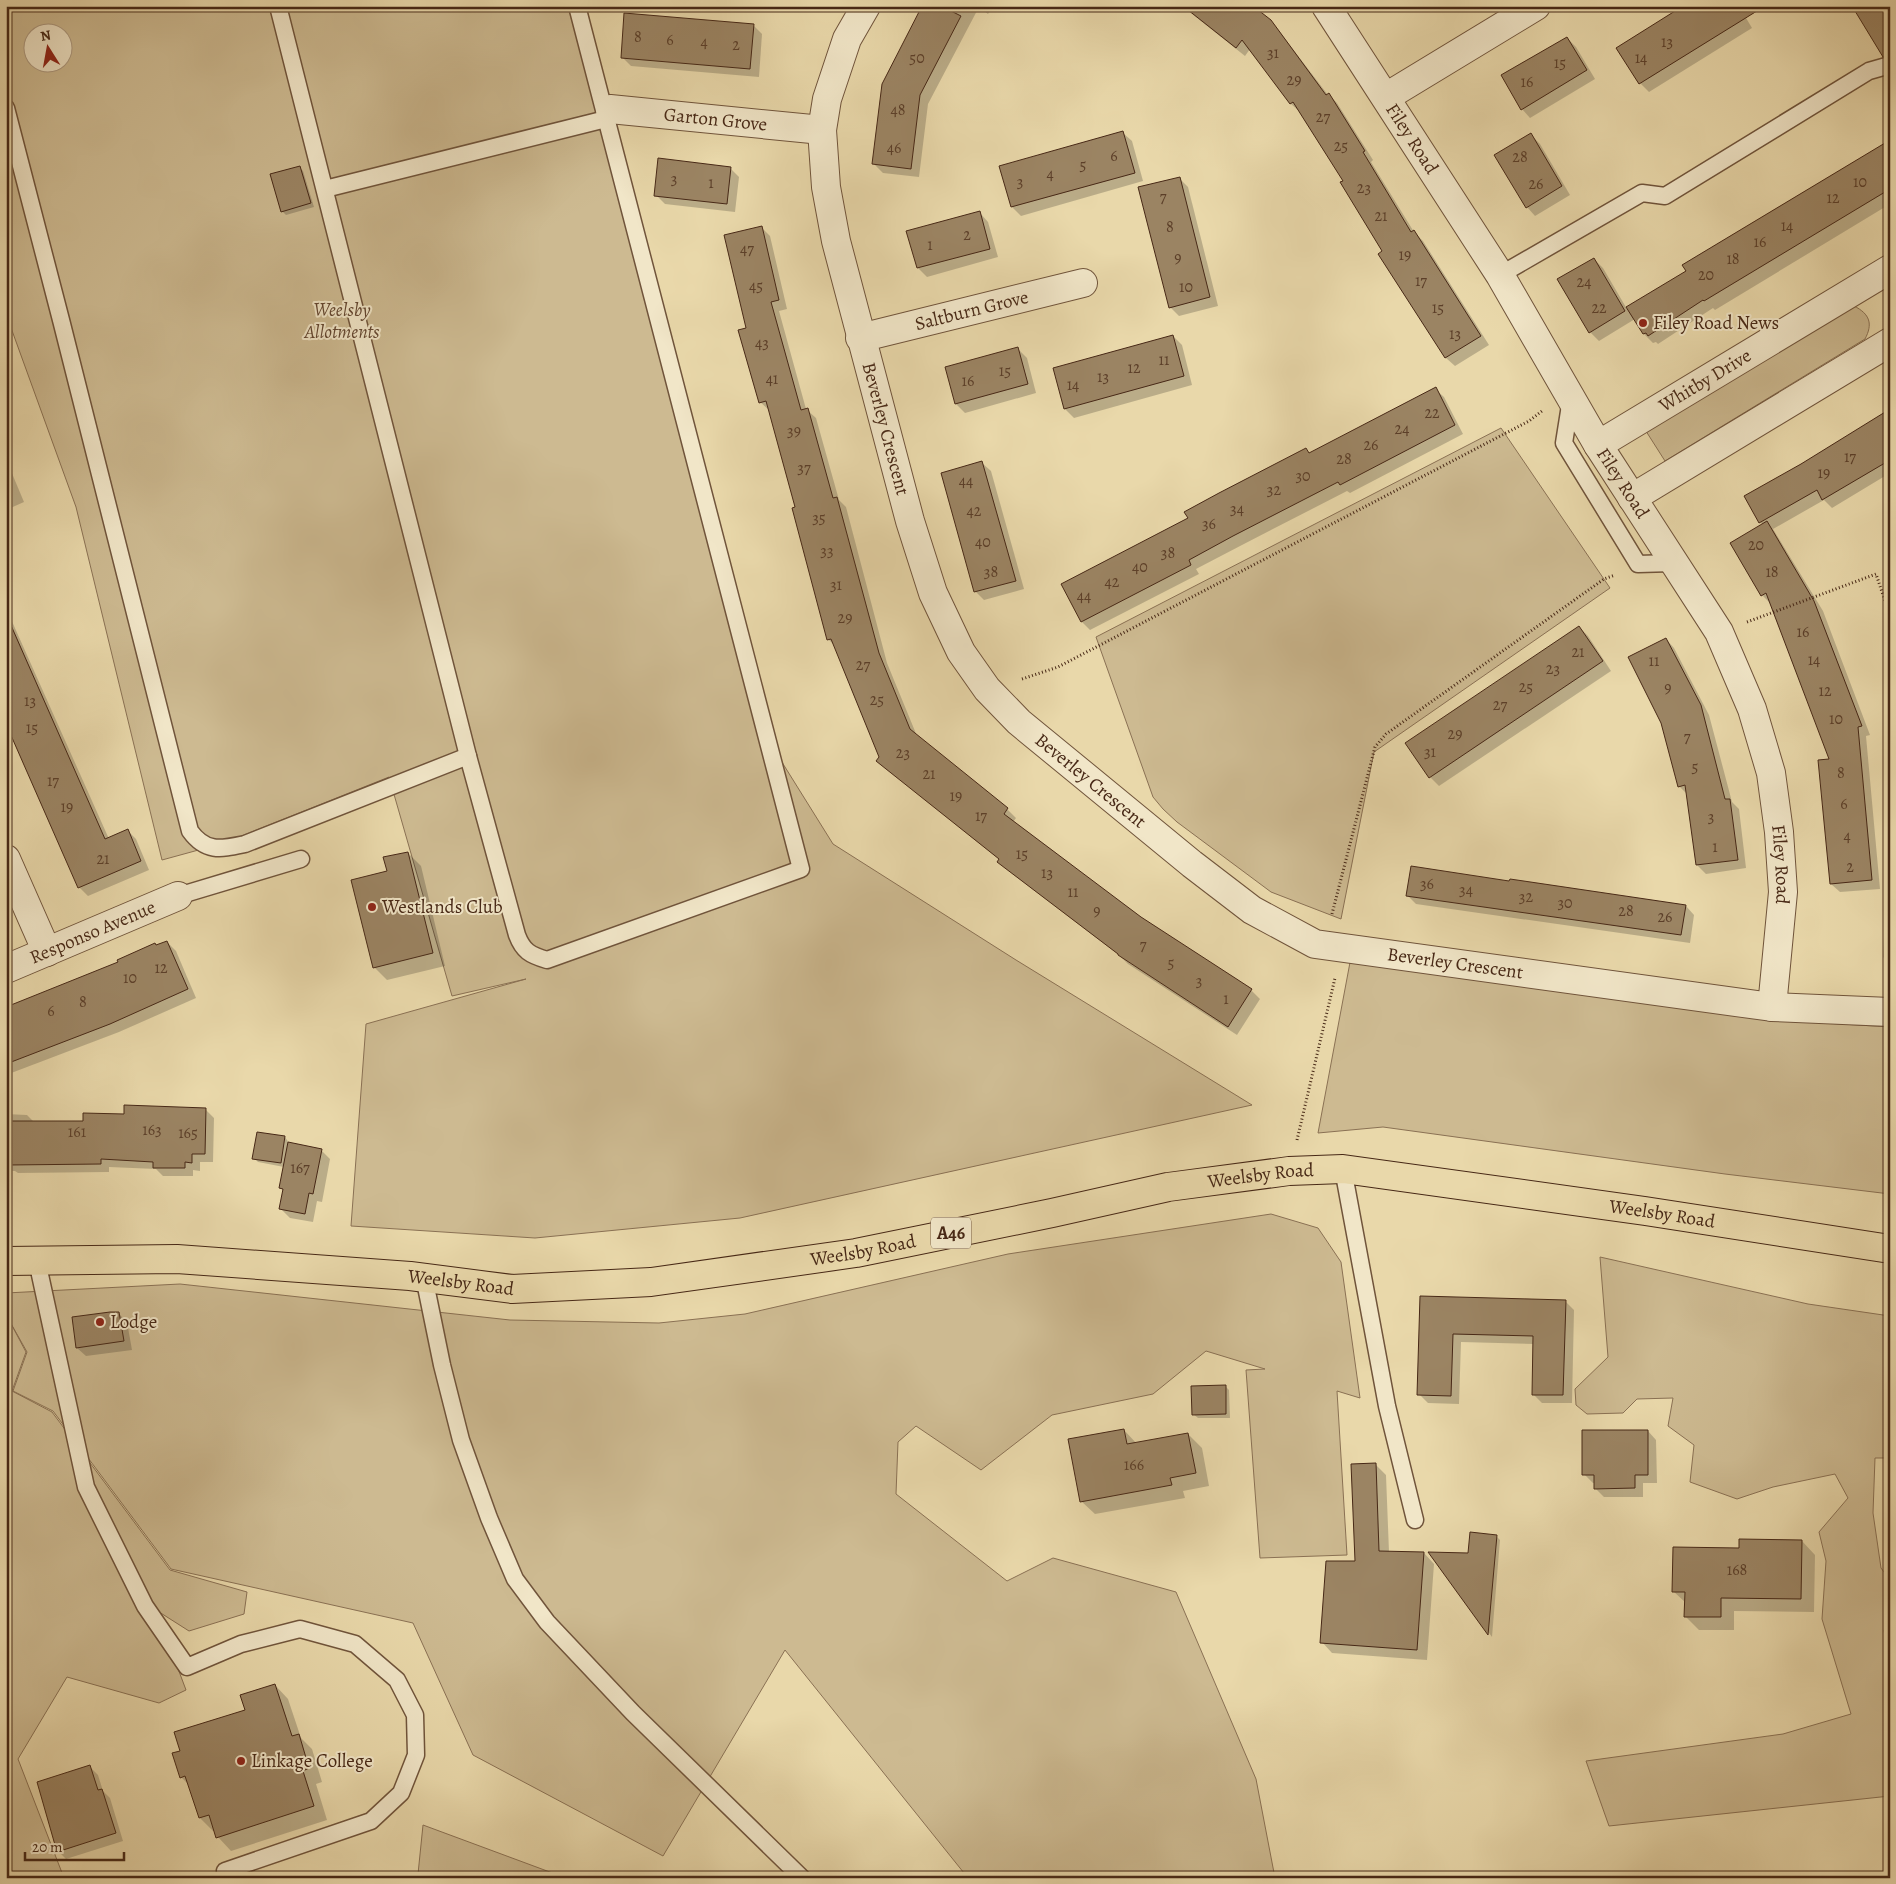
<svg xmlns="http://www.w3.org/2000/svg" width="1896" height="1884" font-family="Alegreya,serif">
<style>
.green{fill:#cdba91;stroke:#8a7154;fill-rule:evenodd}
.shadow{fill:#0003}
.building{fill:#9b8463;stroke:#472816}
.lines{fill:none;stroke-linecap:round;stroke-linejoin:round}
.lane-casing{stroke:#70543b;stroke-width:19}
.street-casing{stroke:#70543b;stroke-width:30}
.primary-casing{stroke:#472816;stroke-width:30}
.path{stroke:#472816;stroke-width:3;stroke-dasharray:1 2.5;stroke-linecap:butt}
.lane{stroke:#f1e6c8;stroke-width:16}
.street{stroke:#f1e6c8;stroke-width:28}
.primary{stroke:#e9d8aa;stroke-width:28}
.poi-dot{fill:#8f2418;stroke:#f1e6c8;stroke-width:2}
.labels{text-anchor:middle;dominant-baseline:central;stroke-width:4;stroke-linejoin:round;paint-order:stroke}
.number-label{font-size:16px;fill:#5c3f29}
.shield{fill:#f1e6c8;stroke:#7a614b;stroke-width:1}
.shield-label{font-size:18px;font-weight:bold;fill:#472816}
.street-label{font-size:19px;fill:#472816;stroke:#f1e6c8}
.park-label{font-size:19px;font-style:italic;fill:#62452f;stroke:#f1e6c8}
.poi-label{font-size:19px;fill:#472816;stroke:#f1e6c8;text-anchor:start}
</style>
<rect width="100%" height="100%" fill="#e9d8aa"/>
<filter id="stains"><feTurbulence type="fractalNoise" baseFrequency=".004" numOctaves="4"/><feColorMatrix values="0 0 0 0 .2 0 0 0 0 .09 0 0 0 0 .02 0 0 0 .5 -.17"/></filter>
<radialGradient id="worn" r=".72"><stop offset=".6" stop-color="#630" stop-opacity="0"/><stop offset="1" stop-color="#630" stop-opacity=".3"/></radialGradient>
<g class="green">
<path d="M6 6H586L610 109 775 751 833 844 1016 960 1252 1105 740 1218 535 1238 351 1226 366 1024 526 979 452 996 389 777 224 843 162 860 76 507 6 314ZM32 32H62V62H32Z"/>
<path d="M1854 306C1870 314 1873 324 1865 339L1665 461 1644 428Z"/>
<polygon points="1501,428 1610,588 1374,752 1341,919 1271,892 1177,822 1163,809 1153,797 1096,637"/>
<polygon points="1351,957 1793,1021 1890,1027 1890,1194 1725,1174 1383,1127 1318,1133"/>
<polygon points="1271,1214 1318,1228 1341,1262 1360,1398 1337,1391 1347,1555 1260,1558 1246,1370 1265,1369 1206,1351 1153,1394 1052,1415 981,1470 916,1426 898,1442 896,1494 1007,1581 1053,1558 1176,1592 1256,1779 1275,1878 968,1878 785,1650 663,1856 473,1755 413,1623 171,1569 53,1411 13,1391 27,1352 9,1320 26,1352 12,1391 52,1412 170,1570 247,1592 244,1614 189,1631 156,1610 186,1690 159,1703 67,1677 18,1759 64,1878 6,1878 6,1293 180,1284 510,1320 659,1323 745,1314 1008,1254"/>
<polygon points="1600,1257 1808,1304 1890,1316 1890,1458 1875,1458 1873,1513 1881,1568 1890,1580 1890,1627 1884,1630 1890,1671 1890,1796 1609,1826 1586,1761 1783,1734 1851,1714 1822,1619 1826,1561 1819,1532 1848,1498 1835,1474 1773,1487 1737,1499 1690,1482 1694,1445 1668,1426 1673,1398 1637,1399 1623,1413 1587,1414 1576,1405 1575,1389 1608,1357"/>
<polygon points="423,1825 566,1878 408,1878 418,1874"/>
</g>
<g class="shadow">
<polygon points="924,6 993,6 988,14 979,7 928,104 919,177 883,173 874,164"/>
<polygon points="1182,6 1250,6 1279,31 1328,95 1329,95 1337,103 1373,160 1371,162 1414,232 1423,241 1489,345 1455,366 1446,358 1380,254 1384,252 1344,181 1300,112 1291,104 1250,49 1245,56"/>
<polygon points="1459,6 1470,6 1463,10"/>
<polygon points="1739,6 1752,28 1649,92 1640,83 1618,48"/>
<polygon points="754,26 762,34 759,77 631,66 622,57"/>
<polygon points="1567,38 1576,47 1595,79 1530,118 1522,109"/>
<polygon points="1123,133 1132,141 1143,181 1021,216 1012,207 1001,167"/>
<polygon points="1531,135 1540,144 1570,195 1535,216 1527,207"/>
<polygon points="1890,141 1890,204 1715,310 1713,308 1658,344 1656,342 1653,343 1644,334 1635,319 1599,341 1590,332 1594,259 1603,268 1627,309 1688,272"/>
<polygon points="299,167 303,171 314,207 286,215 282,211"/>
<polygon points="730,168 739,177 735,212 665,204 656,195"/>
<polygon points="1179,178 1188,187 1218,306 1179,316 1170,307"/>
<polygon points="980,213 988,222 998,257 927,277 918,268"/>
<polygon points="762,228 770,236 787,309 779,311 806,409 816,418 839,500 846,507 887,663 917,736 1007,809 1016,818 1013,822 1140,918 1251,990 1260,999 1237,1035 1128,964 1119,955 1008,870 999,861 1000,860 887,769 836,647 828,639 797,508 770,411 760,402 747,329"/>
<polygon points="1173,336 1182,345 1192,385 1074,418 1065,409 1054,369"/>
<polygon points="1018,349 1027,358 1036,393 965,413 956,404"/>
<polygon points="1435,389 1444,397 1463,434 1350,493 1347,491 1242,545 1196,569 1199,574 1090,630 1082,622 1189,519 1306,450 1311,454"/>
<polygon points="1890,412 1890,473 1832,508 1824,500 1773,529 1823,611 1870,735 1866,736 1880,889 1840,892 1831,884 1830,760 1771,604 1762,595 1732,543 1763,525 1760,522"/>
<polygon points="982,463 991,471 1024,589 984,600 975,591"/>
<polygon points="6,466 11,471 24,502 6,510"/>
<polygon points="6,608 109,839 128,831 136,839 149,870 88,896 79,887 6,719"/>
<polygon points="1579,627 1588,636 1611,671 1439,786 1430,777"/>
<polygon points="1666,639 1674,648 1709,715 1732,802 1739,809 1746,868 1706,874 1697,865 1688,795 1679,786"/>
<polygon points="408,853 421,866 445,966 387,980 374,967 389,872"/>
<polygon points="1407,895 1686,906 1694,915 1690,943 1416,904"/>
<polygon points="1885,918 1890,918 1890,964 1883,957"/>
<polygon points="167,942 176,951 196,998 119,1032 6,1075 6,1011"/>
<polygon points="205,1109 214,1118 213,1162 200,1162 200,1171 193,1170 193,1176 163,1176 156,1169 109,1167 109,1172 18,1173 15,1171 6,1171 6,1114 27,1115 34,1122 84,1122 125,1115"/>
<polygon points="258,1133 285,1137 289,1143 321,1150 330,1159 322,1202 317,1201 313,1222 290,1218 281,1209 284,1191 280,1187 284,1167 258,1162 254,1158"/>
<polygon points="1421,1298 1565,1301 1574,1310 1572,1403 1542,1403 1533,1394 1534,1344 1461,1342 1459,1404 1428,1403 1419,1394"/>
<polygon points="118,1313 127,1322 132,1350 86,1356 77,1348"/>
<polygon points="1225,1386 1229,1390 1230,1418 1198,1418 1193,1414"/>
<polygon points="1124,1430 1137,1444 1188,1434 1202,1448 1209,1486 1183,1491 1185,1498 1095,1514 1081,1501"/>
<polygon points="1648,1431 1656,1440 1657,1483 1643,1483 1643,1497 1604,1497 1595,1488 1595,1483 1593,1483 1584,1474"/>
<polygon points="1375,1464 1386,1475 1389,1552 1424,1553 1434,1564 1427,1660 1332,1653 1322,1642 1356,1562"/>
<polygon points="1496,1536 1500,1540 1492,1637 1430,1553 1469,1554"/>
<polygon points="1802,1541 1815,1555 1814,1612 1734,1611 1734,1630 1699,1630 1685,1616 1686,1603 1673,1591 1740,1549"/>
<polygon points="275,1685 288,1699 301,1738 312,1749 322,1782 316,1784 327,1820 231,1851 218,1837 215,1831 213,1831 200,1818 189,1785 181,1777 181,1752 246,1711"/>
<polygon points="90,1767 98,1775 103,1791 110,1798 123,1841 66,1859 58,1851"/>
<polygon points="1290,1875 1302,1878 1289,1878"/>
</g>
<g class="building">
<polygon points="922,6 941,6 961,16 920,95 911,169 872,164 882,84"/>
<polygon points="1183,6 1253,6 1271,20 1326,95 1329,93 1365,151 1363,152 1411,232 1414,230 1481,336 1445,358 1378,254 1382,251 1340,182 1343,181 1293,102 1290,104 1242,40 1236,48"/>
<polygon points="1683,6 1765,6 1639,84 1616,48"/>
<polygon points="1852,6 1890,6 1890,55 1883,57"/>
<polygon points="624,13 754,24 750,69 621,58"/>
<polygon points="1567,37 1587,70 1521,110 1501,75"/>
<polygon points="1123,131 1135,173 1011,207 999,166"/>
<polygon points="1531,133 1562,186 1526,208 1494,155"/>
<polygon points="1890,140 1890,189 1704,301 1703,300 1648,336 1646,333 1643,334 1626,307 1686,271 1682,265"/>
<polygon points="658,158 731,167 727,204 654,196"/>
<polygon points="300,166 311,203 281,212 270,174"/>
<polygon points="1180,177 1210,297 1169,308 1138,187"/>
<polygon points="980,211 990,249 917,268 906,231"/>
<polygon points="762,226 779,300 771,302 801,410 808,408 833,498 837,497 879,653 910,729 1008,808 1004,814 1141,917 1252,989 1228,1027 1118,955 1118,954 997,862 999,859 876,761 879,757 831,639 827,640 792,508 795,507 766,401 759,403 738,330 746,328 724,235"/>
<polygon points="1594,258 1625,311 1589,333 1557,279"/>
<polygon points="1173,335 1184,376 1064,409 1053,368"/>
<polygon points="1018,347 1028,384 955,404 945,367"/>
<polygon points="1436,387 1455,425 1340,485 1338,482 1233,536 1189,560 1191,565 1081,622 1061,584 1188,518 1184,512 1219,493 1306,448 1309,453"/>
<polygon points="1890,409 1890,460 1822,500 1817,490 1759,523 1744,496 1801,464"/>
<polygon points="982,461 1016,581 974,592 941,473"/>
<polygon points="1767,521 1814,601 1862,726 1858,727 1872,880 1830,884 1818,760 1829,759 1766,593 1761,596 1730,543"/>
<polygon points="6,614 105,839 128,829 141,861 78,888 6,724"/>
<polygon points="1579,626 1603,661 1429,778 1405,743"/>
<polygon points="1666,638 1701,705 1725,799 1730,799 1738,860 1696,865 1685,785 1678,787 1661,723 1628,657"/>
<polygon points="408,852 433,953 373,968 351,880 387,871 383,857"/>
<polygon points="1411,866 1509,881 1510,879 1686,905 1681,935 1406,896"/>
<polygon points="167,941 188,989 110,1024 6,1064 6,1007 118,962 117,960 155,943 156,945"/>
<polygon points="124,1105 206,1108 205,1154 192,1154 192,1163 185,1162 185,1168 153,1168 153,1162 101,1159 101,1164 8,1165 6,1163 6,1123 8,1123 8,1121 83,1121 83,1113 124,1114"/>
<polygon points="257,1132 285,1136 281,1163 252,1159"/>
<polygon points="288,1142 322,1149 313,1194 309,1193 305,1214 279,1209 283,1189 279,1188"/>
<polygon points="1420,1296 1566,1300 1563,1395 1532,1395 1533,1336 1453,1334 1451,1396 1417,1395"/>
<polygon points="110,1312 119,1312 124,1341 76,1348 72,1317"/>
<polygon points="1226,1385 1226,1414 1192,1415 1191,1386"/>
<polygon points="1124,1429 1127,1444 1188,1433 1196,1473 1170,1478 1172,1485 1080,1502 1068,1439"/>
<polygon points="1582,1430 1648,1430 1648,1475 1635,1475 1635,1488 1594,1489 1594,1475 1582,1475"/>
<polygon points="1376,1463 1379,1551 1424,1552 1417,1650 1320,1643 1326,1561 1355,1561 1351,1464"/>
<polygon points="1470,1532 1497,1535 1488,1635 1428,1552 1468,1553"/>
<polygon points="1739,1539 1802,1540 1801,1599 1721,1598 1721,1617 1684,1617 1685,1592 1672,1592 1673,1547 1739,1548"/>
<polygon points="275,1684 292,1736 299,1734 309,1768 303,1771 314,1806 216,1838 209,1815 199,1818 185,1776 180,1778 172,1753 180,1751 174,1732 245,1710 240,1695"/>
<polygon points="90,1765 98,1790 102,1789 116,1833 57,1852 37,1782"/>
</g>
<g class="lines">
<g class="lane-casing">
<g id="lane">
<path d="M278 6 468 756 517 935C523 951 530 955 547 960L801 869 577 6"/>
<path d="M6 108 61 320 190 831C206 853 221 849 245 844L468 756"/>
<polyline points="325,189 606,119 610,110"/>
<polyline points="1500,275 1642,193 1665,196 1869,71 1890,65"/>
<polyline points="1571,399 1564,443 1638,564 1673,563"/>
<polyline points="178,896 301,859"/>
<polyline points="1343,1169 1387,1406 1415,1520"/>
<polyline points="37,1261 86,1487 145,1606 187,1667 241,1644 300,1629 355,1644 397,1680 415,1715 416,1755 401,1793 371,1821 225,1871"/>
<polyline points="424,1277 442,1365 461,1440 489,1518 515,1579 547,1622 633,1713 802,1878"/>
</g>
</g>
<g class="street-casing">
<g id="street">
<path id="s1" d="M866 6 847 39 827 99 822 130 826 187 836 241 910 521 933 593 961 652 987 689 1019 722 1192 864 1252 910 1315 944 1772 1007 1890 1012"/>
<path id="s2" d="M1326 6 1500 275 1598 445 1719 632 1752 709 1771 773 1779 832 1783 892 1772 1007"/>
<polyline points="1386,97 1536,6"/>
<path id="s3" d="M610 109 822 130"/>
<path id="s4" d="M860 338 1083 283"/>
<path id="s5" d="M1598 445 1890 269"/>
<polyline points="1632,498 1890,342"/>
<polyline points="6,859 47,952"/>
<path id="s6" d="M6 969 178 896"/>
</g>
</g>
<g class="primary-casing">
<g id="primary">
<path id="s7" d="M6 1261 177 1259 410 1276 512 1289 651 1282 856 1253 1052 1213 1168 1187 1289 1171 1343 1169 1645 1211 1890 1249"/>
</g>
</g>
<g class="path">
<polyline points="1747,622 1876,574 1890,616"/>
<polyline points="1022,679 1058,667 1529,421 1542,411"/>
<polyline points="1332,914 1375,747 1386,734 1604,579 1615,575"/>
<polyline points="1297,1140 1335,978"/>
</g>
<use href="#lane" class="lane"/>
<use href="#street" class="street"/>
<use href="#primary" class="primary"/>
</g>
<g class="poi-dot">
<circle cx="1643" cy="323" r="5"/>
<circle cx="372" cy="907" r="5"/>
<circle cx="100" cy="1322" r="5"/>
<circle cx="241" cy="1761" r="5"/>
</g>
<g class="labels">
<g class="number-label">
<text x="638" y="37">8</text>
<text x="670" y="40">6</text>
<text x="704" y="42">4</text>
<text x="1667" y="42">13</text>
<text x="736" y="45">2</text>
<text x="1273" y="53">31</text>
<text x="917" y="58">50</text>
<text x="1641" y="58">14</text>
<text x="1560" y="63">15</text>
<text x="1294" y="80">29</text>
<text x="1527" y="82">16</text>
<text x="898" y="110">48</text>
<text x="1323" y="117">27</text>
<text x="1341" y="146">25</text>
<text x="894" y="148">46</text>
<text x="1114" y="156">6</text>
<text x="1520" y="157">28</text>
<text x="1083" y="165">5</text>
<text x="1050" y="174">4</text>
<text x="674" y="179">3</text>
<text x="1020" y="182">3</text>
<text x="1860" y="182">10</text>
<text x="711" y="183">1</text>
<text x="1536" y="184">26</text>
<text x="1364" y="188">23</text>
<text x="1163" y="197">7</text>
<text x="1833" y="198">12</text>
<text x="1381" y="216">21</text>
<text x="1787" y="226">14</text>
<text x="1170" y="227">8</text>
<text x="967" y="235">2</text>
<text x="1760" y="242">16</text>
<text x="930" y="245">1</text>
<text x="747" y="249">47</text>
<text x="1405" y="255">19</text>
<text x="1178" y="258">9</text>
<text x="1733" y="259">18</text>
<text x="1706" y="275">20</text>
<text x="1421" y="281">17</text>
<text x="1584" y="282">24</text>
<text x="756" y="286">45</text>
<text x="1186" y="287">10</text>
<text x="1438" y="308">15</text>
<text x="1599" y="308">22</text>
<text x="1455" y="334">13</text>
<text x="762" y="343">43</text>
<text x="1164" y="360">11</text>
<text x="1134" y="368">12</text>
<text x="1005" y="371">15</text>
<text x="1103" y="377">13</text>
<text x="772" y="379">41</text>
<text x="968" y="381">16</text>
<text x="1073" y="385">14</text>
<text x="1432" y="413">22</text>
<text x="1402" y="429">24</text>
<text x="794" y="431">39</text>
<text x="1371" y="445">26</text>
<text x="1850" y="457">17</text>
<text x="1344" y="459">28</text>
<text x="804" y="468">37</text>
<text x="1824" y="473">19</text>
<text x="1303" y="476">30</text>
<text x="966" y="481">44</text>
<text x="1274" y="490">32</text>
<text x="1237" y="509">34</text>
<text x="974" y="511">42</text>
<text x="819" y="518">35</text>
<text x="1209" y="524">36</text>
<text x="983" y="542">40</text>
<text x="1756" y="545">20</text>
<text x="827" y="551">33</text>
<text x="1168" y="553">38</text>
<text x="1140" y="567">40</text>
<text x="991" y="572">38</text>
<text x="1772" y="572">18</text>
<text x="1112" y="582">42</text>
<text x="836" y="585">31</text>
<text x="1084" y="596">44</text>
<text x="845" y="618">29</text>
<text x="1803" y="632">16</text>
<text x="1578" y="652">21</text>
<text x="1814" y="660">14</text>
<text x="1654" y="661">11</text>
<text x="863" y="665">27</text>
<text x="1553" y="669">23</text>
<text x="1526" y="687">25</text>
<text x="1668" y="688">9</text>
<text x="1825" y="691">12</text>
<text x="877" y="700">25</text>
<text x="30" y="701">13</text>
<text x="1500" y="705">27</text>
<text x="1836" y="719">10</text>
<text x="32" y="728">15</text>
<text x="1455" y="734">29</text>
<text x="1687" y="737">7</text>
<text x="1430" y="752">31</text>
<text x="903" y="753">23</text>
<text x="1695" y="767">5</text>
<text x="1841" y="773">8</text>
<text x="929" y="774">21</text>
<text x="53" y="781">17</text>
<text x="956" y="796">19</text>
<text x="1844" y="804">6</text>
<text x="67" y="807">19</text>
<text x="981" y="816">17</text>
<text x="1711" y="817">3</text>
<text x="1847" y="836">4</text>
<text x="1715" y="847">1</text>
<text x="1022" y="854">15</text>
<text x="103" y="859">21</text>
<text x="1850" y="867">2</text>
<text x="1047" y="873">13</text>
<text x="1427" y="884">36</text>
<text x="1466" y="890">34</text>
<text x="1073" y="892">11</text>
<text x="1526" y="897">32</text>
<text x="1565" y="903">30</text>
<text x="1097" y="911">9</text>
<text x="1626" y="911">28</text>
<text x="1665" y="917">26</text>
<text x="1143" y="945">7</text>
<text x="1171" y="963">5</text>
<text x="161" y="968">12</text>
<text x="130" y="978">10</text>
<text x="1199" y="981">3</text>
<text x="1226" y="999">1</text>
<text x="83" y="1002">8</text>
<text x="51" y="1011">6</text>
<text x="152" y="1130">163</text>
<text x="77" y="1132">161</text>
<text x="188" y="1133">165</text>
<text x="300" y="1168">167</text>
<text x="1134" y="1465">166</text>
<text x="1737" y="1570">168</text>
</g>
<rect class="shield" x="931" y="1217.5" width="40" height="31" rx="4"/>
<g class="shield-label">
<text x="951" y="1233">A46</text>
</g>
<g class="street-label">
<text stroke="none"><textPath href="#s3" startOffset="106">Garton Grove</textPath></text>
<text stroke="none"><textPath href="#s2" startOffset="158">Filey Road</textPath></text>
<text stroke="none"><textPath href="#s4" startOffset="115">Saltburn Grove</textPath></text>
<text stroke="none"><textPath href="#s5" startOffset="125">Whitby Drive</textPath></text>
<text stroke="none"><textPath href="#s1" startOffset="439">Beverley Crescent</textPath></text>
<text stroke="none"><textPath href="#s2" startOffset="562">Filey Road</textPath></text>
<text stroke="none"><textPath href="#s1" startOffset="859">Beverley Crescent</textPath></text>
<text stroke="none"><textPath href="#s2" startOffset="982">Filey Road</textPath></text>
<text stroke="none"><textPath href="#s6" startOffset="94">Responso Avenue</textPath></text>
<text stroke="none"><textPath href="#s1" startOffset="1279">Beverley Crescent</textPath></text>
<text stroke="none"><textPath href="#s7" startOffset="1266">Weelsby Road</textPath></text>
<text stroke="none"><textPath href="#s7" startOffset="1671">Weelsby Road</textPath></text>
<text stroke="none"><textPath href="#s7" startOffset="861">Weelsby Road</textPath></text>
<text stroke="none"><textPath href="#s7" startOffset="456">Weelsby Road</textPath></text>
</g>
<g class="park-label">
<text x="342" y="310">Weelsby<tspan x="342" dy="22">Allotments</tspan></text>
</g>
<g class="poi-label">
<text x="1653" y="323">Filey Road News</text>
<text x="382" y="907">Westlands Club</text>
<text x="110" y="1322">Lodge</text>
<text x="251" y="1761">Linkage College</text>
</g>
</g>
<rect width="1896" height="1884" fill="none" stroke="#e9d8aa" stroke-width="25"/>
<rect x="8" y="8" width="1881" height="1869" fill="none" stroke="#472816" stroke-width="2.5"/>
<rect x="12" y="12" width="1871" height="1859" fill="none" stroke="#472816"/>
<g transform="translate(48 48) rotate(349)"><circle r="24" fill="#f1e6c8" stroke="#ad9a81"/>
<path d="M0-4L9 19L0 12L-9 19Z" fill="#8f2418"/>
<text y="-8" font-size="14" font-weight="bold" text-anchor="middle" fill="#472816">N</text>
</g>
<path d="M25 1852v8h99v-8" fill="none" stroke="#472816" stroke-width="2.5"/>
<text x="32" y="1852" font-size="15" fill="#472816" stroke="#f1e6c8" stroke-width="4" paint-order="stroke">20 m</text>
<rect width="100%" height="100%" filter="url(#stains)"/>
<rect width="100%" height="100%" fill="url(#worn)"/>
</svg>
